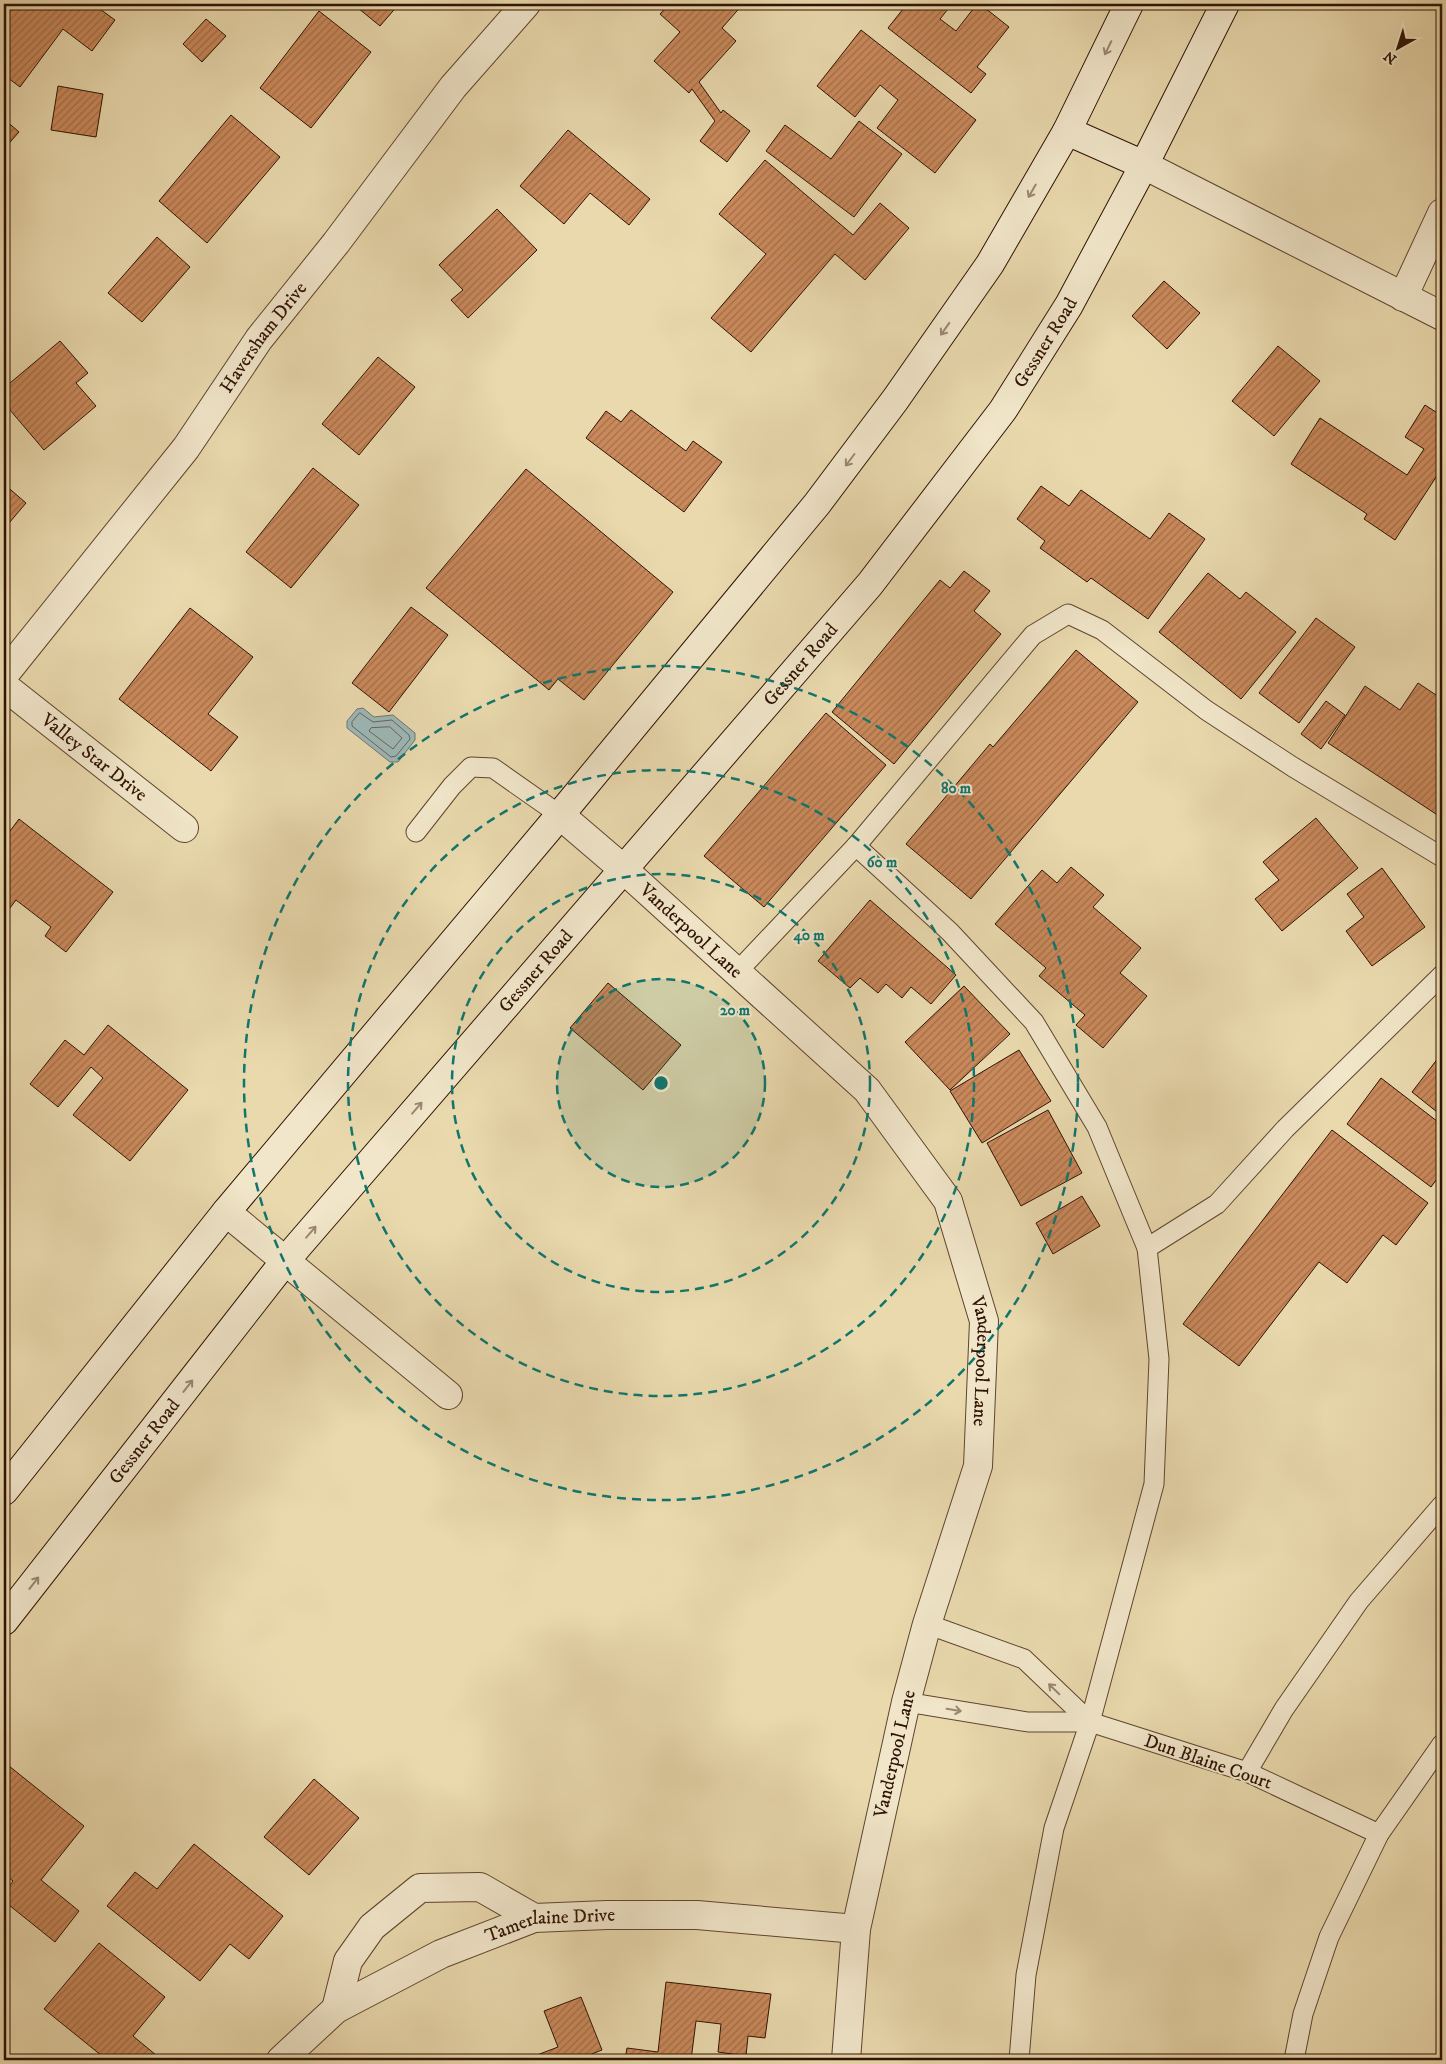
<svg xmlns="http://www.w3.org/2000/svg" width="1446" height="2064" font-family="'IM FELL DW Pica',serif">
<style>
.water{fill:#9db7b6;stroke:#71756e}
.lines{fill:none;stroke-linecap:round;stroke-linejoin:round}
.shore{stroke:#66645c;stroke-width:1}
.building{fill:url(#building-hatch);stroke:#2f1203}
.service-casing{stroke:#5e442e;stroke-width:21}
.minor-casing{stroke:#5e442e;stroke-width:30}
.secondary-casing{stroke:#2f1203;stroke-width:30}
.service{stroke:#f1e6ca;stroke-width:19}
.minor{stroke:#f1e6ca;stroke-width:28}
.secondary{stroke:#f1e6ca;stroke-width:28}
.oneway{stroke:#9a8770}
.ring{fill:none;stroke:#0f766e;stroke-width:2.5;stroke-dasharray:9 6}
.labels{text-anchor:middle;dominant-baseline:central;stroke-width:4;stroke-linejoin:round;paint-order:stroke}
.street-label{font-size:19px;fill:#2f1203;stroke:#f1e6ca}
.centre{fill:#0f766e;stroke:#f1e6ca;stroke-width:2.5}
.ring-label{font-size:15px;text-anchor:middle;font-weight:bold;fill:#0f766e;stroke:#f1e6ca;stroke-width:4;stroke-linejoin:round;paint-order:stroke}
</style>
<defs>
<pattern id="building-hatch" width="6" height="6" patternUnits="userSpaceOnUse" patternTransform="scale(1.25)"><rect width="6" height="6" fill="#ca895b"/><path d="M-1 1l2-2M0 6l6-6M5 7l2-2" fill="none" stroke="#a46f49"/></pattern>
</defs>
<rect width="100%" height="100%" fill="#e9d9ad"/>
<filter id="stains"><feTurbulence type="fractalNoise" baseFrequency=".004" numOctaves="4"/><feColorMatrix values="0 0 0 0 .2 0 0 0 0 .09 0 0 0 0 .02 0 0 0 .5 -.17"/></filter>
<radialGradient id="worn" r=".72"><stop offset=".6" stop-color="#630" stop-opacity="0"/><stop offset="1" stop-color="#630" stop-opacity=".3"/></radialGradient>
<polygon class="water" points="363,708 374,717 393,715 415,733 415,740 398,762 390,762 347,728 347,721 357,709"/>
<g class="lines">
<g class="shore">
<polygon points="360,713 373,722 392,720 409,735 410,739 396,756 391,757 352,726 352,722"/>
<polygon points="390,727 402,738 393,749 369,731 371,728"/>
</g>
</g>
<g class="building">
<polygon points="4,4 93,4 115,20 92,51 63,29 20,87 4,75"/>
<polygon points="353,4 399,4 380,26"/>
<polygon points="669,4 743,4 722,28 736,41 699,82 721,113 723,110 750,131 727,162 700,141 715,121 692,89 689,93 654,61 680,32 660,14"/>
<polygon points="907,4 952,4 940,19 956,31 977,4 980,4 1009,27 977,67 986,74 971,93 888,28"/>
<polygon points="319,11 371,52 311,128 260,88"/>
<polygon points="206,19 226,36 202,62 183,44"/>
<polygon points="861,30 976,120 935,173 877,128 898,100 880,85 855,117 817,86"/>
<polygon points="58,86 103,94 96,137 51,130"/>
<polygon points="231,115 280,157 207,243 159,201"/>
<polygon points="4,119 19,132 4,149"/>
<polygon points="859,121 902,154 854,217 766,151 785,125 831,159"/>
<polygon points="568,130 650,199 629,225 590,193 564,224 520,186"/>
<polygon points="765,160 853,235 880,203 909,228 865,280 835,254 751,352 711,318 766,254 719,214"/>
<polygon points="497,209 537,250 468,318 451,300 463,290 439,265"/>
<polygon points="157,237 190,267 142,322 108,293"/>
<polygon points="1164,281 1200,313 1167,349 1132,316"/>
<polygon points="60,341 88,373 76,383 96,406 44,450 4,403 4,388"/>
<polygon points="1278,346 1320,381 1274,436 1232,401"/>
<polygon points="378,357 415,387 359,455 322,424"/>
<polygon points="1425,405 1442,416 1442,468 1395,540 1364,519 1367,514 1291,464 1320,418 1407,475 1424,449 1405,437"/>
<polygon points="631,410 686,451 693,441 722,462 684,512 586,438 606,411 621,422"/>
<polygon points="313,468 359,505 291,588 246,552"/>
<polygon points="526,469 673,592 584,700 558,679 549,690 426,588"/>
<polygon points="4,484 26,503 4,529"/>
<polygon points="1041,486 1069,506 1081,490 1150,539 1169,513 1205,539 1148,619 1091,578 1087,582 1040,548 1045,541 1017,519"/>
<polygon points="964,571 990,591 974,611 1001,634 894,764 832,712 940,580 950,588"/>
<polygon points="1208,573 1240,599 1246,592 1296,632 1241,699 1159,632"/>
<polygon points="411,607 448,635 389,712 352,683"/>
<polygon points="190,608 253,657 208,714 238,737 211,771 119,699"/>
<polygon points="1316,618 1355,647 1299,723 1259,693"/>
<polygon points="1076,650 1138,702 971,899 906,844 990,744 993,747"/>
<polygon points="1418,683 1442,699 1442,818 1328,743 1365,686 1400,710"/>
<polygon points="1326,701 1345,715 1321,749 1301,734"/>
<polygon points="826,713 886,765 764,907 704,856"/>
<polygon points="1316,818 1358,868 1282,931 1255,899 1279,880 1263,862"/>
<polygon points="19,819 113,892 66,952 45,936 51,927 16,900 4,916 4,839"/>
<polygon points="1071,867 1104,895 1093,907 1141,948 1120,973 1147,996 1103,1048 1076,1025 1085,1015 1039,976 1046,968 995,924 1042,870 1057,883"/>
<polygon points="1382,868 1425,927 1372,966 1346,931 1364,917 1347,894"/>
<polygon points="870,900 956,975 931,1004 911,987 902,998 886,984 878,993 860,978 850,988 818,961"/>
<polygon points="608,983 681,1045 643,1090 570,1028"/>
<polygon points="964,986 1010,1034 950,1090 905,1042"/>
<polygon points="108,1025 188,1090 130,1161 73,1115 103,1078 91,1067 58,1107 30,1084 65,1040 84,1055"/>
<polygon points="1019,1050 1051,1101 982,1143 950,1091"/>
<polygon points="1442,1053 1442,1116 1412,1092"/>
<polygon points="1381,1078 1442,1125 1442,1172 1431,1187 1347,1124"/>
<polygon points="1048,1110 1082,1173 1021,1206 987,1143"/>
<polygon points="1332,1130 1428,1203 1396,1245 1383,1235 1347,1283 1319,1262 1239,1366 1183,1324"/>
<polygon points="1082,1196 1100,1226 1053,1254 1036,1223"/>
<polygon points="9,1766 84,1826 41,1880 79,1911 55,1942 4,1901 4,1893 13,1881 4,1874 4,1772"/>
<polygon points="314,1779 359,1818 309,1875 264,1837"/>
<polygon points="194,1844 283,1916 249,1959 230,1944 200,1981 107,1906 135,1872 157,1889"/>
<polygon points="99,1943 165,1997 133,2036 162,2060 107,2060 44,2009"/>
<polygon points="666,1982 771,1994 765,2038 748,2036 746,2056 718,2052 721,2024 696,2021 691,2060 625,2060 627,2048 658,2052"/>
<polygon points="581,1997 602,2050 584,2057 585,2060 524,2060 558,2047 544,2011"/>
</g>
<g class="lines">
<g class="service-casing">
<g id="service">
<polyline points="416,832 452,786 471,767 493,768 560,815"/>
<polyline points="856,846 950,932 1034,1022 1097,1127 1147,1248 1159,1359 1154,1484 1090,1722 1054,1828 1026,1975 1019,2060"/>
<polyline points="737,972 856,846 1033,635 1068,614 1102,630 1206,710 1293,767 1442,857"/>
<polyline points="1147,1248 1217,1204 1285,1129 1442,975"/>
<polyline points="927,1624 1024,1659 1090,1722"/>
<polyline points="906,1702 1028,1722 1090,1722 1247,1772 1379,1834"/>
<polyline points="1247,1772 1284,1709 1359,1601 1442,1505"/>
<polyline points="1294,2060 1303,2014 1329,1937 1379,1834 1442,1744"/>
</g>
</g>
<g class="minor-casing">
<g id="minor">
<polyline points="1144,165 1442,316"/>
<polyline points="1403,297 1442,213"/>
<path id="s1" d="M4 675 186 448 259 339 336 243 453 87 526 4"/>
<path id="s2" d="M4 686 184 828"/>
<path id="s3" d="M560 815 622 868 867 1090 948 1201 984 1321 978 1466 927 1624 906 1702 856 1929 846 2060"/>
<polyline points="226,1212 448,1395"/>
<polyline points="336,2009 348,1961 372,1927 420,1888 480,1887 534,1918"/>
<path id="s4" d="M281 2060 336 2009 441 1954 534 1918 607 1915H697L856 1929"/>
</g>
</g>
<g class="secondary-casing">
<g id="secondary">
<polyline points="1067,131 1144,165"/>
<polyline points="4,1491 226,1212 560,815 817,504 895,400 990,264 1067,131 1129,4"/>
<path id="s5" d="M4 1621 285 1261 870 584 1003 410 1069 305 1144 165 1225 4"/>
</g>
</g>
<use href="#service" class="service"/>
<use href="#minor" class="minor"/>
<use href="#secondary" class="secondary"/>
</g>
<defs><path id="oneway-shaft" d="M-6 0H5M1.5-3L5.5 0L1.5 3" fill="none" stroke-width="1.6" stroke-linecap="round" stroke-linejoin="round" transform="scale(1.25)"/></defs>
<g class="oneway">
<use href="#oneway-shaft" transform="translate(1108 48) rotate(116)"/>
<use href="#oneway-shaft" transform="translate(1032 191) rotate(120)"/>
<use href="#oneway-shaft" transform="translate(945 329) rotate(125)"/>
<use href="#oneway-shaft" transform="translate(850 460) rotate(127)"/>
<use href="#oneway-shaft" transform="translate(417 1108) rotate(-49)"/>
<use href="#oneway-shaft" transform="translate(311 1232) rotate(-49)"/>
<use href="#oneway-shaft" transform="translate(188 1386) rotate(-52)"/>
<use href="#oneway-shaft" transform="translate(34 1583) rotate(-52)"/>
<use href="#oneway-shaft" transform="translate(1054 1689) rotate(-136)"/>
<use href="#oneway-shaft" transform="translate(954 1710) rotate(9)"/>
</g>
<circle cx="661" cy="1083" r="104" fill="#0f766e" fill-opacity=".12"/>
<g class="ring">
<circle cx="661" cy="1083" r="104"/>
<circle cx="661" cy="1083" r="209"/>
<circle cx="661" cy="1083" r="313"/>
<circle cx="661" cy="1083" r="417"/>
</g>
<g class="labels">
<g class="street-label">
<text stroke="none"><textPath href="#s1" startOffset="426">Haversham Drive</textPath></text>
<text stroke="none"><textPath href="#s5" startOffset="1650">Gessner Road</textPath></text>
<text stroke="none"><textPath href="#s5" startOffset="1245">Gessner Road</textPath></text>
<text stroke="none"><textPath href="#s2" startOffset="115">Valley Star Drive</textPath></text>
<text stroke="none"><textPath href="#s3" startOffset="175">Vanderpool Lane</textPath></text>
<text stroke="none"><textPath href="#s5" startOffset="840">Gessner Road</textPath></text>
<text stroke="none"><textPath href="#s3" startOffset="715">Vanderpool Lane</textPath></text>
<text stroke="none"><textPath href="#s5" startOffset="228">Gessner Road</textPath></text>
<text transform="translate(895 1754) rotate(-77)">Vanderpool Lane</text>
<text transform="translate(1208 1762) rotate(19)">Dun Blaine Court</text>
<text stroke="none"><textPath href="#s4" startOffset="308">Tamerlaine Drive</textPath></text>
</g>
</g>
<circle cx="661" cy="1083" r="8" class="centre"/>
<g class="ring-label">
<text x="956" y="793">80 m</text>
<text x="882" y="867">60 m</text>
<text x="809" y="940">40 m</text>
<text x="735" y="1015">20 m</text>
</g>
<rect width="1446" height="2064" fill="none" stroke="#e9d9ad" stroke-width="20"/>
<rect x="5" y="5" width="1436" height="2054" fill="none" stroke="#2f1203" stroke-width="2.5"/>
<rect x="10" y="10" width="1426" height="2044" fill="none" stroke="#2f1203"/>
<g transform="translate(1398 48) rotate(219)" stroke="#f1e6ca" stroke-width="4" paint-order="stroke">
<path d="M0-4L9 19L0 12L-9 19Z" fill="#2f1203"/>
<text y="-8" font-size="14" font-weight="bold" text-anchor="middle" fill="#2f1203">N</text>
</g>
<rect width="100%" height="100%" filter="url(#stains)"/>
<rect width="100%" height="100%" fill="url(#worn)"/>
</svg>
